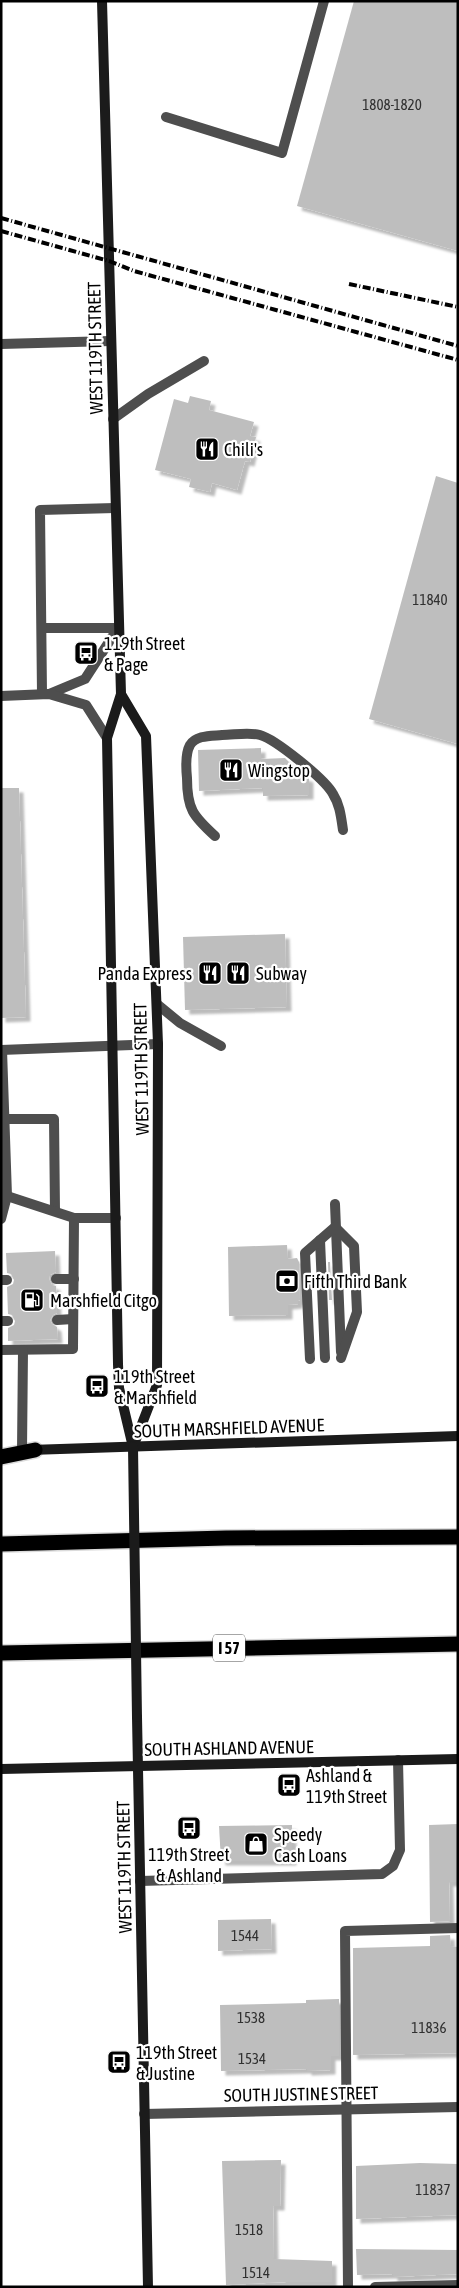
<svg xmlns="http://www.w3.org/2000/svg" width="459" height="2288" font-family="'Asap Condensed',sans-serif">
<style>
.building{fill:#bebebe;filter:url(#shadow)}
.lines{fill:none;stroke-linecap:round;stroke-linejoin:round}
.highway-casing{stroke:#dbdbdb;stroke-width:18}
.lane{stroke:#4e4e4e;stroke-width:10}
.street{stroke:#4e4e4e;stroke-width:10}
.secondary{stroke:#1b1b1b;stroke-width:10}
.highway{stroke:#000;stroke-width:15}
.rail{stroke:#000;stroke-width:4;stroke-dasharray:8 2.5 1 2.5;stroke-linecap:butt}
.secondary-bridge{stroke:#1b1b1b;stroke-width:10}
.labels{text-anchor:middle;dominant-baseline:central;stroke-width:4.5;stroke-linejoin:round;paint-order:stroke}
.number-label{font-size:15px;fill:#303030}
.shield{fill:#fff;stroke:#4c4c4c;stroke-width:1}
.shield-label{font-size:16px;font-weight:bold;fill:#000}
.street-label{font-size:18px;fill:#000;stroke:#fff}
.poi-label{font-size:18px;fill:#000;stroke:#fff;text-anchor:start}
</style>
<defs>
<filter id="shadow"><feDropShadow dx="4.5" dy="4.5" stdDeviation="1" flood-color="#0004"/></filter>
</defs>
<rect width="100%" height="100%" fill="#fff"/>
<g class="building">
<polygon points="354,1 458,1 458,251 297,206"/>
<polygon points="190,396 211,401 209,410 254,422 250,436 256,437 250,462 245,461 237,490 212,483 210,492 189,487 191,479 155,470 174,399 188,403"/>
<polygon points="436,476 458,483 458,744 369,719"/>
<polygon points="261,748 261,759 285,758 303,776 309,778 309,795 263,796 263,788 199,791 198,750"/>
<polygon points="1,788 19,788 26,1017 1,1018"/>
<polygon points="285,934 287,1007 185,1010 183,937"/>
<polygon points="287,1245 288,1259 297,1258 299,1262 300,1300 298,1301 298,1304 288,1305 288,1315 229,1316 228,1247"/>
<polygon points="55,1251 56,1272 50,1275 49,1279 52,1285 56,1286 57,1313 53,1315 50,1320 52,1324 57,1327 58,1339 8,1341 8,1328 14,1325 15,1321 12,1315 8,1314 7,1287 13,1284 14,1280 11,1274 7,1273 6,1253"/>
<polygon points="328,1262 330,1262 332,1300 329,1300"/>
<polygon points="458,1824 458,1882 449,1882 450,1921 430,1922 429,1825"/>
<polygon points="292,1825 292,1861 221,1861 219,1826"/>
<polygon points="271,1919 272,1949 218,1951 218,1920"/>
<polygon points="450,1935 451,1946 458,1947 458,2053 353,2055 353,1948 430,1946 430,1936"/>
<polygon points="339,1999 339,2056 331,2056 331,2070 307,2071 307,2069 221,2071 220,2005 306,2003 306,2000"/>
<polygon points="281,2160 280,2206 273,2206 274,2259 332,2261 332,2282 286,2282 226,2285 222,2161"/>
<polygon points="420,2163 458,2164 458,2215 356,2219 356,2166"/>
<polygon points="356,2249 458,2250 458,2274 393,2277 393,2274 357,2275"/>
</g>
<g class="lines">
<g class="highway-casing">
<g id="highway">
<polyline points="1,1457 35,1450"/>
<polyline points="1,1544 226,1538 458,1537"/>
<polyline points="1,1653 458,1644"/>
</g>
</g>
<g class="lane">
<polyline points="166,117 282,153 324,1"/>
<polyline points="113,419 148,394 204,361"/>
<polyline points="42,628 118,628"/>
<polyline points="42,694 40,510 115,508"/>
<path d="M215 836C193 816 187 809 187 778 186 768 185 754 190 745 196 735 211 736 222 735 234 735 248 732 260 735 275 739 325 779 333 794 340 805 341 817 343 830"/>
<polyline points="157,1004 180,1023 221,1046"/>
<polyline points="4,1119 54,1119 55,1211"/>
<polyline points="7,1196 74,1218"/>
<polyline points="335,1204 341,1352"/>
<polyline points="1,1219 7,1196 2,1050"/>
<polyline points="320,1240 325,1358"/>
<polyline points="56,1279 74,1279"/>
<polyline points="1,1280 7,1280"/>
<polyline points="57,1320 73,1319"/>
<polyline points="1,1321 8,1321"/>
<polyline points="1,1350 73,1349 74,1218 116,1218"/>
<polyline points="310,1359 305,1253 335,1227 354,1246 357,1312 341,1358"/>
<polyline points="22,1450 23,1350"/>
<polyline points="140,1881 382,1874 393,1866 400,1850 398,1760"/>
<polyline points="348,2287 345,1931 458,1928"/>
<polyline points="375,2287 458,2285"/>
</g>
<g class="street">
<polyline points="1,344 111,341"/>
<polyline points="49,694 85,679 118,628"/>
<polyline points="1,696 49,694 86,705 107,738"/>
<polyline points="1,1050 158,1044"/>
<polyline points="144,2114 458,2107"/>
</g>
<g class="secondary">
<polyline points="102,1 121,694 107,738 118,1364 119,1388 133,1447"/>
<polyline points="121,694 146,736 158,1044 157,1385 133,1447"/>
<polyline points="30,1450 458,1436"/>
<polyline points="137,1717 148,2287"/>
<polyline points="1,1769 458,1759"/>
</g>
<use href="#highway" class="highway"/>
<g class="rail">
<polyline points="1,218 458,346"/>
<polyline points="1,231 109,261 134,271 458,360"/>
<polyline points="349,284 458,307"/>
</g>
<polyline class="secondary-bridge" points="133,1447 137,1717"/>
</g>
<defs>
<g id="restaurant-square" transform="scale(1.25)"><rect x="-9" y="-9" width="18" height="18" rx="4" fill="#000" stroke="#fff"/><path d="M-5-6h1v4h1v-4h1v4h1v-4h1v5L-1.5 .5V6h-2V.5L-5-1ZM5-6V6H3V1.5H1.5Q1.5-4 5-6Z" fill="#fff"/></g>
<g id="bus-square" transform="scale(1.25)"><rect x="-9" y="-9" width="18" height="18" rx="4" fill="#000" stroke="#fff"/><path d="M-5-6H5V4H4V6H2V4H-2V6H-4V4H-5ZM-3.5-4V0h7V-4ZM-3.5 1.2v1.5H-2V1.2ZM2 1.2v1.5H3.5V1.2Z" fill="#fff"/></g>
<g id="bank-square" transform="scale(1.25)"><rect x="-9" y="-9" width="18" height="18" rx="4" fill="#000" stroke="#fff"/><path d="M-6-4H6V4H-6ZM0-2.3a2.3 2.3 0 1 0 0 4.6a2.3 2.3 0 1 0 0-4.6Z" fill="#fff"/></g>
<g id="fuel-square" transform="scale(1.25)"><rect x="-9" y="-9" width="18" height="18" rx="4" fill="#000" stroke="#fff"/><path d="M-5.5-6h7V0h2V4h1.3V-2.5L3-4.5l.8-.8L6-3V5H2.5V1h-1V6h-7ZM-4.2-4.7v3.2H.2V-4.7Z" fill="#fff"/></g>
<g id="shop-square" transform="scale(1.25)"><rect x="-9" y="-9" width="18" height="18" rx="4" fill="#000" stroke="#fff"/><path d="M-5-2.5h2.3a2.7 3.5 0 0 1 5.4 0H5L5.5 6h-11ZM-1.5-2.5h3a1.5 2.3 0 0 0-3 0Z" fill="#fff"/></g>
</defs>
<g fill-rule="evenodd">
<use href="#restaurant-square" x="207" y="449"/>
<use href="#bus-square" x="86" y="653"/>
<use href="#restaurant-square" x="231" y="770"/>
<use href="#restaurant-square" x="210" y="973"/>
<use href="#restaurant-square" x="238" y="973"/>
<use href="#bank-square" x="287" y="1281"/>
<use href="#fuel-square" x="32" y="1300"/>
<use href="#bus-square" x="97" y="1386"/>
<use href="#bus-square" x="289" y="1785"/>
<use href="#bus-square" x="189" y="1828"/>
<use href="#shop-square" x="256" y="1844"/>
<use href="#bus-square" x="119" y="2062"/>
</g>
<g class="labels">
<g class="number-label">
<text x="392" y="104">1808-1820</text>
<text x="430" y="599">11840</text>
<text x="245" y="1935">1544</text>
<text x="251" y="2017">1538</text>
<text x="429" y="2027">11836</text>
<text x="252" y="2058">1534</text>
<text x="433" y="2189">11837</text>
<text x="249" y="2229">1518</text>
<text x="256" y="2272">1514</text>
</g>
<rect class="shield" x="213" y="1634.5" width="32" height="27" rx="4"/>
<g class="shield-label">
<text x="229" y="1648">I 57</text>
</g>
<g class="street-label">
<text transform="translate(95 348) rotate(-91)">WEST 119TH STREET</text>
<text transform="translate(141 1069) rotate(-91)">WEST 119TH STREET</text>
<text transform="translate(229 1428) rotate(-2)">SOUTH MARSHFIELD AVENUE</text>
<text transform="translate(229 1748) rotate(-1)">SOUTH ASHLAND AVENUE</text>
<text transform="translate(124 1867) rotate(-91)">WEST 119TH STREET</text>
<text transform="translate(301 2094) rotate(-1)">SOUTH JUSTINE STREET</text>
</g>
<g class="poi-label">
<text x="224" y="449">Chili's</text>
<text x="104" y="643">119th Street<tspan x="104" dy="21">&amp; Page</tspan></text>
<text x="248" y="770">Wingstop</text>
<text x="192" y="973" text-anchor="end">Panda Express</text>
<text x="256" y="973">Subway</text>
<text x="304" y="1281">Fifth Third Bank</text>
<text x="50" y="1300">Marshfield Citgo</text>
<text x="114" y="1376">119th Street<tspan x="114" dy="21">&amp; Marshfield</tspan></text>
<text x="306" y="1775">Ashland &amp;<tspan x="306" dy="21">119th Street</tspan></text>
<text x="274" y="1834">Speedy<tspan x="274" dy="21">Cash Loans</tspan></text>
<text x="189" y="1854" text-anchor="middle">119th Street<tspan x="189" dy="21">&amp; Ashland</tspan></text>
<text x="136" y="2052">119th Street<tspan x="136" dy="21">&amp; Justine</tspan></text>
</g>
</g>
<rect width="459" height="2288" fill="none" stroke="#000000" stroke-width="5"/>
</svg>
